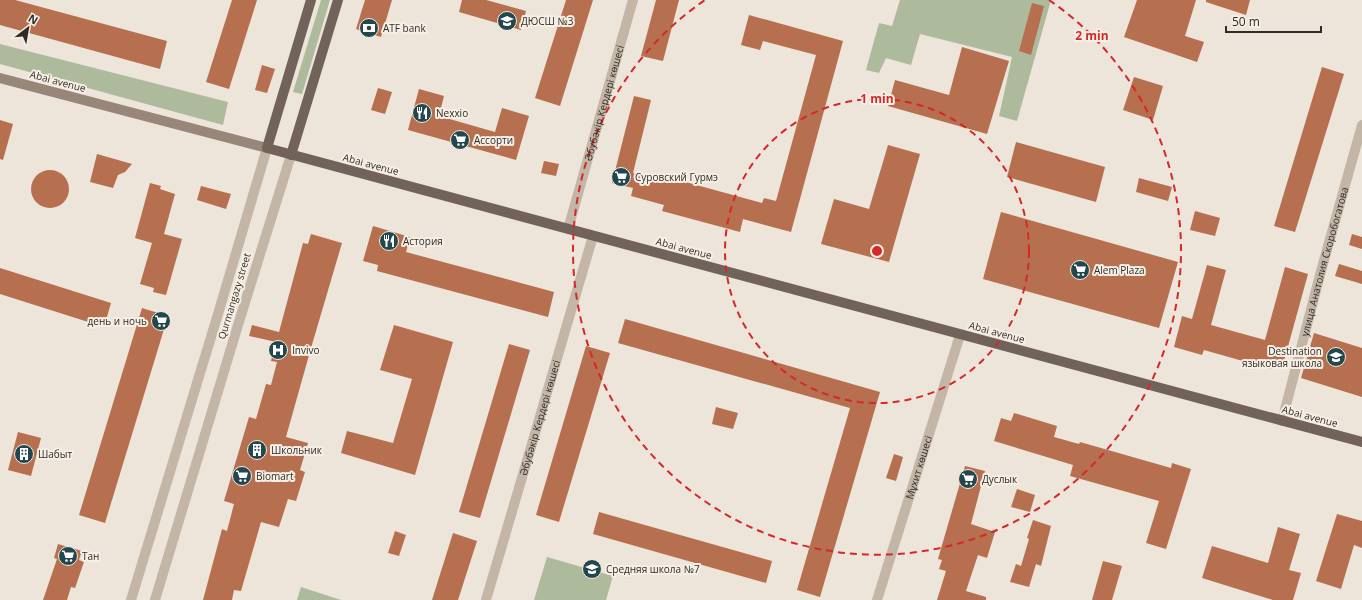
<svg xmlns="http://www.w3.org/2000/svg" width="1362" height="600" font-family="'Open Sans',sans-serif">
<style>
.green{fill:#aeba9c}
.building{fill:#b66f4f}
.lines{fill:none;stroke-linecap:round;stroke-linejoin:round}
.minor{stroke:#c4b6a7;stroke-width:10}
.tertiary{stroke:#c4b6a7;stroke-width:10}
.secondary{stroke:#978679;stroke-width:10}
.primary{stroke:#72635a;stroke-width:10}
.ring{fill:none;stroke:#d62828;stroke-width:2;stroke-dasharray:7 5}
.labels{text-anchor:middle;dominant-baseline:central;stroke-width:4;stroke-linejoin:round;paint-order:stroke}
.poi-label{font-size:10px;fill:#312b27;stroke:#f6efe5;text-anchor:start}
.street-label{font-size:10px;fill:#312b27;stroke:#f6efe5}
.centre{fill:#d62828;stroke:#f6efe5;stroke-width:2}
.ring-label{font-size:12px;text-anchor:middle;font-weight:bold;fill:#d62828;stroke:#f6efe5;stroke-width:4;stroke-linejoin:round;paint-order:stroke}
</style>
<rect width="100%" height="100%" fill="#ede5da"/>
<g class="green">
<polygon points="321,0 330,0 302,94 293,92"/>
<polygon points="900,0 1051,0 1017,121 999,116 1012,57 920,34 911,65 886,58 879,73 866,70 879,23 892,26"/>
<polygon points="0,44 228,102 223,125 0,64"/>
<polygon points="547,557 613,576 606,600 534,600"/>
<polygon points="301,587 341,600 297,600"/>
</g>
<g class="building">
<polygon points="0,0 15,0 167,41 160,69 0,25"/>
<polygon points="232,0 257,0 229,89 206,82"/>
<polygon points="365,0 392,0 381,37 356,29"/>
<polygon points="462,0 486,0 526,11 521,30 459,12"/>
<polygon points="566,0 593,0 560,106 535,98"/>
<polygon points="656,0 679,0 663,61 641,56"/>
<polygon points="1137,0 1196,0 1185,36 1204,42 1197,62 1124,37"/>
<polygon points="1206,0 1250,0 1246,15 1206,2"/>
<polygon points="1032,3 1044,6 1031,55 1019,51"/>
<polygon points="749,15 843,41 791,232 743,219 740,232 662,211 664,205 631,196 633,188 612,183 634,96 651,100 633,173 670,182 671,178 762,203 764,198 776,201 816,55 763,41 760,50 741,45"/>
<polygon points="962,47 1009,61 987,134 888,106 895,80 949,95"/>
<polygon points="262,65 275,69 267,93 255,90"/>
<polygon points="1322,67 1344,74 1295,232 1274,226"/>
<polygon points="1134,77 1163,86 1153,120 1123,110"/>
<polygon points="378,88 392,92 385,114 371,110"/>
<polygon points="419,89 444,96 439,116 495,132 502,108 529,116 516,160 408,130"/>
<polygon points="0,120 13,124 3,160 0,159"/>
<polygon points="1016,142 1105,167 1096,202 1007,177"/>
<polygon points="888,145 920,154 889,262 821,244 834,199 869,209"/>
<polygon points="97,154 132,164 125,172 118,175 113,188 90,182"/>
<polygon points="544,161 559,164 556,176 541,173"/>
<circle cx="50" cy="189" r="19"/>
<polygon points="1139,178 1172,187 1168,201 1136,192"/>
<polygon points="150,183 161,186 160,189 175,194 164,234 182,239 166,295 153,292 154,288 140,284 152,243 135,238"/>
<polygon points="201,186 231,194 226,209 197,200"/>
<polygon points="1195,211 1220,218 1215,236 1190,230"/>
<polygon points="1001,212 1178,262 1159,328 983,279"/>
<polygon points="373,226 410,237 406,252 554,292 548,317 377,271 378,265 363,261"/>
<polygon points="311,234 342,243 311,348 286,437 308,443 300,470 305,472 296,501 288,499 279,527 261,522 241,591 234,590 232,600 203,600 222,529 227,531 234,504 224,501 249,417 256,419 266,384 271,385 277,362 271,361 276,342 249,336 252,325 279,332 303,243 308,244"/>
<polygon points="1352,234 1362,237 1362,249 1349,245"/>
<polygon points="1339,264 1362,271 1362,284 1335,276"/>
<polygon points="1207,265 1226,270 1211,325 1265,340 1285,267 1308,274 1284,361 1271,369 1204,350 1202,355 1174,347 1182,316 1192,319"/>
<polygon points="0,268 111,303 104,327 0,294"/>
<polygon points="142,308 168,316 105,523 79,515"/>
<polygon points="625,319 880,392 820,597 797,590 850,408 618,343"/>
<polygon points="394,325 453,342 415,475 341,453 347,431 393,443 412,379 380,370"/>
<polygon points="1314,333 1362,348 1362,397 1301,378"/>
<polygon points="509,344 530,350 480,518 459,512"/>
<polygon points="586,346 610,353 559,522 536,515"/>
<polygon points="716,407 738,413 733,429 712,424"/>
<polygon points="1014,413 1057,426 1054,437 1079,444 1080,442 1171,468 1172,463 1191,469 1166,549 1146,543 1159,501 1070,476 1073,465 994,441 1001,418 1011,421"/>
<polygon points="18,432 41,438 31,476 8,470"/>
<polygon points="894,454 903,457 896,481 886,478"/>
<polygon points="965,466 985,471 971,524 995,532 987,558 978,555 966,591 986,597 986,600 937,600 946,571 939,569 942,560 938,559"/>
<polygon points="1017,489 1035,495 1030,512 1011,507"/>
<polygon points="599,512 772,561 766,583 593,534"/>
<polygon points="1337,514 1362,521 1362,548 1354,545 1341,589 1316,581"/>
<polygon points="1033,520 1051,526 1041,566 1036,564 1029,587 1010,582 1016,564 1021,566 1029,539 1027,538"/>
<polygon points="1278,527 1300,534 1289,570 1301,573 1293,600 1273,600 1202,578 1212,546 1268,563"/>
<polygon points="395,531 406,535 399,556 388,553"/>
<polygon points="453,533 477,541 458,600 432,600"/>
<polygon points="58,544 82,551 79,560 84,562 75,588 71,587 67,600 43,600 57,559 54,558"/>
<polygon points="1103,561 1122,566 1112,600 1092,600"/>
</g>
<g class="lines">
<g class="minor">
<path id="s1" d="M568 229 633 0"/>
<path id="s2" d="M1282 421 1321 271 1362 125"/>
<path id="s3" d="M486 600 593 236"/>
</g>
<g class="tertiary">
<polyline points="131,600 218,314 267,148"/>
<polyline points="155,600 238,325 291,155"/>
<path id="s4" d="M877 600 960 335"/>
</g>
<polyline class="secondary" points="0,78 267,148"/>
<g class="primary">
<polyline points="311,0 267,148 1362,442"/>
<polyline points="291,155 338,0"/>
</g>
</g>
<g class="ring">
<circle cx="877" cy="251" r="152"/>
<path d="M1049 0A304 304 0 1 1 705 0"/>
</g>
<defs>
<g id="school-disc" transform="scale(1)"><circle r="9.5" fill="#22474d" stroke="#f6efe5"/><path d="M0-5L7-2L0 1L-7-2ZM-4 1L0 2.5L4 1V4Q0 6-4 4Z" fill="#fff"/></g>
<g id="bank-disc" transform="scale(1)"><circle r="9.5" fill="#22474d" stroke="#f6efe5"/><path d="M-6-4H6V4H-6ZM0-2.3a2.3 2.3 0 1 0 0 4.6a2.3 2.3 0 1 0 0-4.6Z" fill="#fff"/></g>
<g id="restaurant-disc" transform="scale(1)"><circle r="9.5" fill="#22474d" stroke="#f6efe5"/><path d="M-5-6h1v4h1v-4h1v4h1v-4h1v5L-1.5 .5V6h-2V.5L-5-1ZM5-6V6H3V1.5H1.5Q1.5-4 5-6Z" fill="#fff"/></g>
<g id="supermarket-disc" transform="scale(1)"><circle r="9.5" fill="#22474d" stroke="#f6efe5"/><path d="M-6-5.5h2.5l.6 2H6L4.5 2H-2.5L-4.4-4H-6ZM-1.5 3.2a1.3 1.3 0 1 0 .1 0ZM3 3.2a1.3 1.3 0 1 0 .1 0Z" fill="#fff"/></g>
<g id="hospital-disc" transform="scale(1)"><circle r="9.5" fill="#22474d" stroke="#f6efe5"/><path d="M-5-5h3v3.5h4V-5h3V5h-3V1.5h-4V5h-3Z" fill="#fff"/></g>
<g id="building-disc" transform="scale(1)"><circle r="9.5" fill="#22474d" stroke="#f6efe5"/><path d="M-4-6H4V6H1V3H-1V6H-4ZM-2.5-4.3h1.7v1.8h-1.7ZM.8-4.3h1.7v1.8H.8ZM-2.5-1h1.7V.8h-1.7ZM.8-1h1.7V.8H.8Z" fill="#fff"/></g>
</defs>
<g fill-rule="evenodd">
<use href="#school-disc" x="507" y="21"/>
<use href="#bank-disc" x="369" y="28"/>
<use href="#restaurant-disc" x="422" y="113"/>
<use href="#supermarket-disc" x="460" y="140"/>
<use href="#supermarket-disc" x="621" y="177"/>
<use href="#restaurant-disc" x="389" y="241"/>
<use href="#supermarket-disc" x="1080" y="270"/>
<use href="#supermarket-disc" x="161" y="321"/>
<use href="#hospital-disc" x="278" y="350"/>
<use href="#school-disc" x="1336" y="357"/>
<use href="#building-disc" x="257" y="450"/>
<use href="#building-disc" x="24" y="454"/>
<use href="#supermarket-disc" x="242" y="476"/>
<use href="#supermarket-disc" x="968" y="479"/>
<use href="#supermarket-disc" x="68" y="556"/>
<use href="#school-disc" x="592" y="569"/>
</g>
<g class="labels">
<g class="poi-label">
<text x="521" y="21">ДЮСШ №3</text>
<text x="383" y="28">ATF bank</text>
<text x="436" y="113">Nexxio</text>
<text x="474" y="140">Ассорти</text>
<text x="635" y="177">Суровский Гурмэ</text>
<text x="403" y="241">Астория</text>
<text x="1094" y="270">Alem Plaza</text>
<text x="147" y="321" text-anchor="end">день и ночь</text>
<text x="292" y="350">Invivo</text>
<text x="1322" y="351" text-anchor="end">Destination<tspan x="1322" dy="12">языковая школа</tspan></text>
<text x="271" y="450">Школьник</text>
<text x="38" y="454">Шабыт</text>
<text x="256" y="476">Biomart</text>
<text x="982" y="479">Дуслык</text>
<text x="82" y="556">Тан</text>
<text x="606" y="569">Средняя школа №7</text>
</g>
<g class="street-label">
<text transform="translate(58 81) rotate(15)">Abai avenue</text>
<text stroke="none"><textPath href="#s1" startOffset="131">Әбубәкір Кердері көшесі</textPath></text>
<text transform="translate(371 164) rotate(15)">Abai avenue</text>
<text transform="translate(684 248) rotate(15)">Abai avenue</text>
<text stroke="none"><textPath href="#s2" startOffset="165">улица Анатолия Скоробогатова</textPath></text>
<text transform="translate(234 296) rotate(-73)">Qurmangazy street</text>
<text transform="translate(997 332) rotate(15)">Abai avenue</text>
<text transform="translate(1310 416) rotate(15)">Abai avenue</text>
<text stroke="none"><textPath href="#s3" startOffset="190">Әбубәкір Кердері көшесі</textPath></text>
<text stroke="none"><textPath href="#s4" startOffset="139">Мұхит көшесі</textPath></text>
</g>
</g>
<circle cx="877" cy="251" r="6" class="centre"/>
<g class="ring-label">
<text x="1092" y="40">2 min</text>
<text x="877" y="103">1 min</text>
</g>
<g transform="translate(28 28) rotate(31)" stroke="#f6efe5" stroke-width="3" paint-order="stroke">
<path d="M0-3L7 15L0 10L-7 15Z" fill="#312b27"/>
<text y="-6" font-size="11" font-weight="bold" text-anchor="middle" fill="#312b27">N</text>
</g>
<path d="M1226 26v6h95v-6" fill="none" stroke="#312b27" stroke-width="2"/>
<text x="1232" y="26" font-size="12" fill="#312b27" stroke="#f6efe5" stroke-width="3" paint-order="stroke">50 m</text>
</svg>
